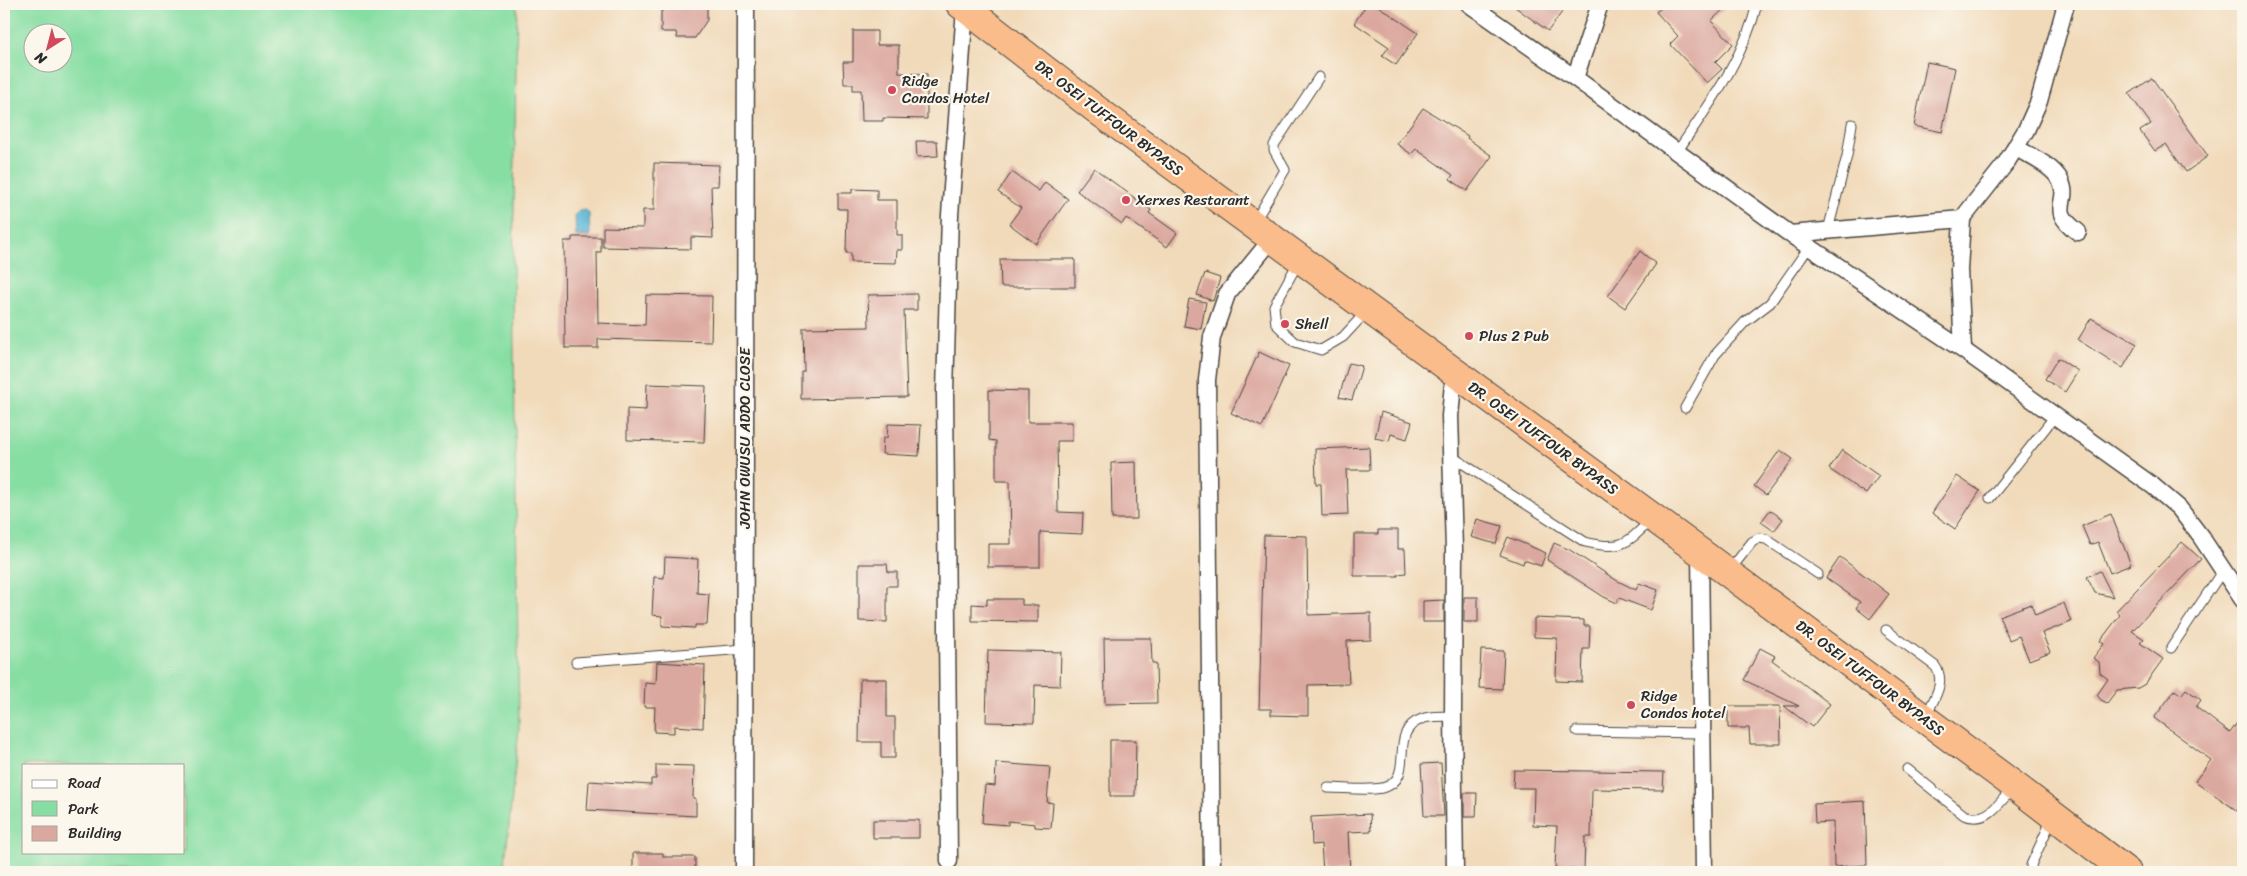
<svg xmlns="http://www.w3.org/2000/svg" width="2247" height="876" font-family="Sriracha,sans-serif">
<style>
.green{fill:#86dea3;stroke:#588467;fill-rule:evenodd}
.water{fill:#59b6d7;stroke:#427081}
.building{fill:#dba89f}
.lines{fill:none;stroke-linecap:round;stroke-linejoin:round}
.lane-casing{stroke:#494540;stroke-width:11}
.street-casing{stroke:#494540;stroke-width:19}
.highway-casing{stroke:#494540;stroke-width:30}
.lane{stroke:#fff;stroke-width:9}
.street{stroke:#fff;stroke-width:16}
.highway{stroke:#fabc8b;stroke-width:28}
.poi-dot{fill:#d1495b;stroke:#fbf7ec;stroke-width:2}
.labels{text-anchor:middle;stroke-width:4.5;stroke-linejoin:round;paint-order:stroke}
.poi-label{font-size:15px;fill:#2b2b2b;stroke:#fbf7ec;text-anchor:start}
.street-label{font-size:15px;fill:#2b2b2b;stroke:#fbf7ec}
</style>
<rect width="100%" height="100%" fill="#fbf7ec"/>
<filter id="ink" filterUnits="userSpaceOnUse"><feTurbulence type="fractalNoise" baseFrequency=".02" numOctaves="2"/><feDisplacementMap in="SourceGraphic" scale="10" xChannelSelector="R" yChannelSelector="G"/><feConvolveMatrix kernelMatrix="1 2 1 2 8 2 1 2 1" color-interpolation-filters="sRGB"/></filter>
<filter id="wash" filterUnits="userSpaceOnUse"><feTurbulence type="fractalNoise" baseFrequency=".0096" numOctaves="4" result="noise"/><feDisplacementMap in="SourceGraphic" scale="20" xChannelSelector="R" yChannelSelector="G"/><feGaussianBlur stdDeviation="1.12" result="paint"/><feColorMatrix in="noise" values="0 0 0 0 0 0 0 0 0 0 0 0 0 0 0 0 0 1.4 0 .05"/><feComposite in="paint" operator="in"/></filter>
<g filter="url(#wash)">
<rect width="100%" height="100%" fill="#f1daba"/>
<!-- green -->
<path class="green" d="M 4,4 L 517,4 L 513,275 L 519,729 L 504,872 L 4,872 ZM 32,32 L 62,32 L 62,62 L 32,62 ZM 24,765 L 184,765 L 184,852 L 24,852 Z"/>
<!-- water -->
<path class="water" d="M 586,210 L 589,214 L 590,236 L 576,236 L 575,216 L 579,211 Z"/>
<g id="blocks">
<!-- building -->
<path class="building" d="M 663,4 L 707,4 L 707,20 L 695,38 L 677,38 L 676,32 L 661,32 L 661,11 L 663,11 Z
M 1367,4 L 1375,4 L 1418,33 L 1396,65 L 1382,56 L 1389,47 L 1354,23 Z
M 1511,4 L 1550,4 L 1562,12 L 1548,31 Z
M 1666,4 L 1729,4 L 1711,21 L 1733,44 L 1715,62 L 1722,69 L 1707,83 L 1670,44 L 1678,36 L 1656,12 Z
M 853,31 L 877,31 L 877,45 L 899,45 L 899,73 L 927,74 L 927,119 L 883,118 L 883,121 L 862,121 L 861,90 L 853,90 L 853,84 L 844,84 L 843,62 L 853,62 Z
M 1927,62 L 1955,68 L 1942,132 L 1914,126 Z
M 2152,78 L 2208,156 L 2186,172 L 2166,144 L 2155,151 L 2140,131 L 2151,124 L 2129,94 Z
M 1423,108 L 1468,136 L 1467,138 L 1492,156 L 1467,191 L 1450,179 L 1453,175 L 1416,149 L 1411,154 L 1397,144 Z
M 916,141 L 937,141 L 938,156 L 917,157 Z
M 654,163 L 719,165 L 718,186 L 711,186 L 713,238 L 691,237 L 691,249 L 603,247 L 603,227 L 643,228 L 643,210 L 654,210 Z
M 1094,168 L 1151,210 L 1149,213 L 1177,233 L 1167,247 L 1126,218 L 1122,224 L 1077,191 Z
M 1012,172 L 1039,191 L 1045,182 L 1068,199 L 1036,244 L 1009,224 L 1021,208 L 998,192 Z
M 852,189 L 877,190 L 877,200 L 897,200 L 897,235 L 902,235 L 902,250 L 897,250 L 896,263 L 851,262 L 851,253 L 846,253 L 847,209 L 838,209 L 838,193 L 852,193 Z
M 572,237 L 601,237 L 601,252 L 597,252 L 598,323 L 645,325 L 646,295 L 712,296 L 711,342 L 598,339 L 598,348 L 565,348 L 564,241 L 572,241 Z
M 1640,251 L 1656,264 L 1625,308 L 1608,296 Z
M 1000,259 L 1075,259 L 1075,287 L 1001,287 Z
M 1205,273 L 1220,278 L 1213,301 L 1197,295 Z
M 917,294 L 917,310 L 904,310 L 907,397 L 801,399 L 801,371 L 804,371 L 803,328 L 869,327 L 868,295 Z
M 1189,299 L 1206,302 L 1201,329 L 1184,326 Z
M 2091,318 L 2137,344 L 2123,368 L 2078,340 Z
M 1259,352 L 1289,366 L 1262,427 L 1231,413 Z
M 2058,358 L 2078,371 L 2065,392 L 2045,379 Z
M 1349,363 L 1362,366 L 1352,400 L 1339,397 Z
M 647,384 L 706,386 L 704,442 L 627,440 L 627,409 L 646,410 Z
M 989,390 L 1028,391 L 1028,422 L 1072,422 L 1072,441 L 1057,441 L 1058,512 L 1083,513 L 1082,534 L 1040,532 L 1040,567 L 988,567 L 988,544 L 1011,544 L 1010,481 L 996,481 L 996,441 L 989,440 Z
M 1381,412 L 1412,422 L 1407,439 L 1391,434 L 1389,441 L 1375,438 Z
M 888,424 L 921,425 L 919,456 L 882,454 L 883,438 L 887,438 Z
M 1369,447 L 1370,470 L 1346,470 L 1348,515 L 1322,516 L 1321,484 L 1316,484 L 1315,449 Z
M 1780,450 L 1793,459 L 1766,495 L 1754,486 Z
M 1842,450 L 1879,476 L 1866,494 L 1829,469 Z
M 1136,462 L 1137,519 L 1112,519 L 1111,463 Z
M 1957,476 L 1980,491 L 1955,529 L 1932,513 Z
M 1770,510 L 1783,519 L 1774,531 L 1761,522 Z
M 2111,514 L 2131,565 L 2110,573 L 2098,542 L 2090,545 L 2082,526 Z
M 1477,519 L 1502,526 L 1496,544 L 1471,537 Z
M 1378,530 L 1398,530 L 1398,549 L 1405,549 L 1406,573 L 1398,574 L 1398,576 L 1354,576 L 1354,534 L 1378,534 Z
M 1264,535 L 1307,536 L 1308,615 L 1371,613 L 1371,640 L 1347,641 L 1349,684 L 1308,685 L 1308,716 L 1271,715 L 1271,709 L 1259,709 Z
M 1508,537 L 1546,553 L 1541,566 L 1524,560 L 1523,564 L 1500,555 Z
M 2182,542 L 2201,559 L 2132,631 L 2144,639 L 2140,643 L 2163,659 L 2145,684 L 2138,688 L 2117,690 L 2107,703 L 2101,700 L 2097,695 L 2108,679 L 2100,673 L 2099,662 L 2093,658 L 2104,644 L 2100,641 L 2120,615 L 2116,611 Z
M 1554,543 L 1570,550 L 1616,580 L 1636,590 L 1639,583 L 1658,590 L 1651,610 L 1619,598 L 1617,603 L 1604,597 L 1547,560 Z
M 665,557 L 698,559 L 697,593 L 709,594 L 707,625 L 695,625 L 695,628 L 662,626 L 662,616 L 652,615 L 654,577 L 664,578 Z
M 1840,557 L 1889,594 L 1870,619 L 1856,608 L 1860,602 L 1826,578 Z
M 859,564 L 887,564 L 888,572 L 897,572 L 897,586 L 887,586 L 887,622 L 859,621 Z
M 2100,571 L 2113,597 L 2095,593 L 2087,577 Z
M 1464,597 L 1478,597 L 1478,622 L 1464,622 Z
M 987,599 L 1022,599 L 1022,605 L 1038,605 L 1038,622 L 972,621 L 972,604 L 987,605 Z
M 1444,600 L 1444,622 L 1423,622 L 1423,601 Z
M 2064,603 L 2071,622 L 2042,633 L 2050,652 L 2029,660 L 2019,636 L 2009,640 L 1999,616 L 2031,604 L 2035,615 Z
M 1534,618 L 1584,620 L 1584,626 L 1590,626 L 1589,649 L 1583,649 L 1582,682 L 1556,681 L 1557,638 L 1534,637 Z
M 1104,638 L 1151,638 L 1152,663 L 1156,663 L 1157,703 L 1105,704 Z
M 1760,648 L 1775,656 L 1772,660 L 1830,704 L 1812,727 L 1784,706 L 1799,706 L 1744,680 Z
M 988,650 L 1061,652 L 1060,686 L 1035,685 L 1034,723 L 986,722 Z
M 1481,650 L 1504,651 L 1502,689 L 1479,688 Z
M 657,662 L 705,665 L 703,728 L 674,726 L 674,733 L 654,732 L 655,707 L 644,707 L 645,683 L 656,684 Z
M 860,679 L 887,679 L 887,717 L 895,717 L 895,758 L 881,758 L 881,742 L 859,742 Z
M 2186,689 L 2201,700 L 2196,707 L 2230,733 L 2243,714 L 2243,815 L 2195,781 L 2211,760 L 2154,718 L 2175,690 L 2181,695 Z
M 1728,706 L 1780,706 L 1781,744 L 1750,744 L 1749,728 L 1728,728 Z
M 1110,740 L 1136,740 L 1135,796 L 1110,796 Z
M 996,763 L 1050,767 L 1047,802 L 1053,803 L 1051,828 L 1035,827 L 1035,824 L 1008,821 L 1008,825 L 982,823 L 985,785 L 995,786 Z
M 1441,763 L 1444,816 L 1424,816 L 1421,764 Z
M 656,765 L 694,766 L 693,798 L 696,799 L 696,816 L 587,810 L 589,781 L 651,785 L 651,779 L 656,779 Z
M 1514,770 L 1664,772 L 1663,790 L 1592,789 L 1591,837 L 1585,837 L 1584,870 L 1555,868 L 1557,826 L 1533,825 L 1534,788 L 1513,788 Z
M 1464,793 L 1477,793 L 1476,817 L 1464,817 Z
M 1865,801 L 1867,865 L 1834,867 L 1833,822 L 1815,823 L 1814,804 Z
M 1370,814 L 1371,831 L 1348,832 L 1350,872 L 1323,872 L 1321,844 L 1312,845 L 1311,817 Z
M 873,820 L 919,820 L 919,838 L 873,838 Z
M 633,853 L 663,853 L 663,857 L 695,857 L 695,872 L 633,872 Z"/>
</g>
</g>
<g filter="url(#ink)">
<use href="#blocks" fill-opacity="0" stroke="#494540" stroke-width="1"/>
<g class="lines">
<!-- lane casing -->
<g class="lane-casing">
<path id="lane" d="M 1677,152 C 1708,106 1744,59 1757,4
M 1255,221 L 1285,170 L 1274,150 L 1274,145 L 1319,77
M 1828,230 L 1847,156 L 1852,124
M 1299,261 L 1274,306 L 1276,324 L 1295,342 L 1321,350 L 1343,337 L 1366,312
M 1685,408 L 1715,355 L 1745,322 L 1770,303 L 1809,247
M 1451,456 L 1585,542 C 1622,551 1626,544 1651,520
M 1990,498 L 2055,416
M 1730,570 L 1752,542 L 1759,538 L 1766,539 L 1818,574
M 1886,630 L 1935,666 C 1947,682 1933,700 1926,716
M 2171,648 L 2223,570
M 576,662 L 745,649
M 1577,731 L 1702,733
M 1907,769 L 1964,815 C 1988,824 1998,804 2013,788
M 1328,788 C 1344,788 1367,791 1382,788 C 1419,779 1385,732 1422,719 C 1431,715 1444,717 1453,716
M 2032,872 L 2031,865 L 2052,819"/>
</g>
<!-- street casing -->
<g class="street-casing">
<path id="street" d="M 1469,4 L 1575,78 L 1790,234 L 1963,350 L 2153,486 L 2179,508 L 2201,537 L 2243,600
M 1575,78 L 1600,4
M 2015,147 C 2029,156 2052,165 2060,180 C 2072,203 2046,208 2078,232
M 1790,234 L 1962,219
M 1963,350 L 1959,270 L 1962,219 L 2006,163 L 2026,130 L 2039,101 L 2066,4
M 1454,373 L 1450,416 L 1454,549 L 1453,716 L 1455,872
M 1700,552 L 1704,872
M 949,861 L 945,392 L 950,215 L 965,8
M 744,872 L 746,4
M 1212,872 L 1207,380 L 1212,337 L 1227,294 L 1271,240"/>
</g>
<!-- highway casing -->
<g class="highway-casing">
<path id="highway" d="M 960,4 L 1097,110 L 1700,552 L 2015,786 L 2127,872"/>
</g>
<!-- lane -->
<use href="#lane" class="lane"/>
<!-- street -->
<use href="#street" class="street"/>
<!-- highway -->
<use href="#highway" class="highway"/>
</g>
</g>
<!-- markers -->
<g class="poi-dot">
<circle cx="892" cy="90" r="5"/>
<circle cx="1126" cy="200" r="5"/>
<circle cx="1285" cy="324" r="5"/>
<circle cx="1469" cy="336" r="5"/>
<circle cx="1631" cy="705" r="5"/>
</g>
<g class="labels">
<!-- poi labels -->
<g class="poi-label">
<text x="902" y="86">Ridge<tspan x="902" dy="17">Condos Hotel</tspan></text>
<text x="1136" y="205">Xerxes Restarant</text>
<text x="1295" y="329">Shell</text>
<text x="1479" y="341">Plus 2 Pub</text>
<text x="1641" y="701">Ridge<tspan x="1641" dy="17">Condos hotel</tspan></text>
</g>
<!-- street labels -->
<g class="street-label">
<text transform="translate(1109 118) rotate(37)" y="5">DR. OSEI TUFFOUR BYPASS</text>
<text transform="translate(745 438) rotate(-90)" y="5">JOHN OWUSU ADDO CLOSE</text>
<text transform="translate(1543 438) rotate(36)" y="5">DR. OSEI TUFFOUR BYPASS</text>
<text transform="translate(1870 678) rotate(37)" y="5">DR. OSEI TUFFOUR BYPASS</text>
</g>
</g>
<!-- margin -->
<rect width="2247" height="876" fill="none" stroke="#fbf7ec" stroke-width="20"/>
<!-- legend -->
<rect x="22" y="764" width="162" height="90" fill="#fbf7ec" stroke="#a8a59f"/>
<rect x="32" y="780" width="25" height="8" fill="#ffffff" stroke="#a8a59f"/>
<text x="68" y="788" font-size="15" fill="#2b2b2b">Road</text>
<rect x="32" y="801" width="25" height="15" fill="#86dea3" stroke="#a8a59f"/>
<text x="68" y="814" font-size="15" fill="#2b2b2b">Park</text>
<rect x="32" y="826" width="25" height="15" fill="#dba89f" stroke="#a8a59f"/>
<text x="68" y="838" font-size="15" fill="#2b2b2b">Building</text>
<!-- north arrow -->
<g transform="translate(48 48) rotate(216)"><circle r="24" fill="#fbf7ec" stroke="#a8a59f"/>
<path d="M0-4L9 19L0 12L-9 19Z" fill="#d1495b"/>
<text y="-8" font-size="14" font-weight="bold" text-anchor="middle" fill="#2b2b2b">N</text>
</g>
</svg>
